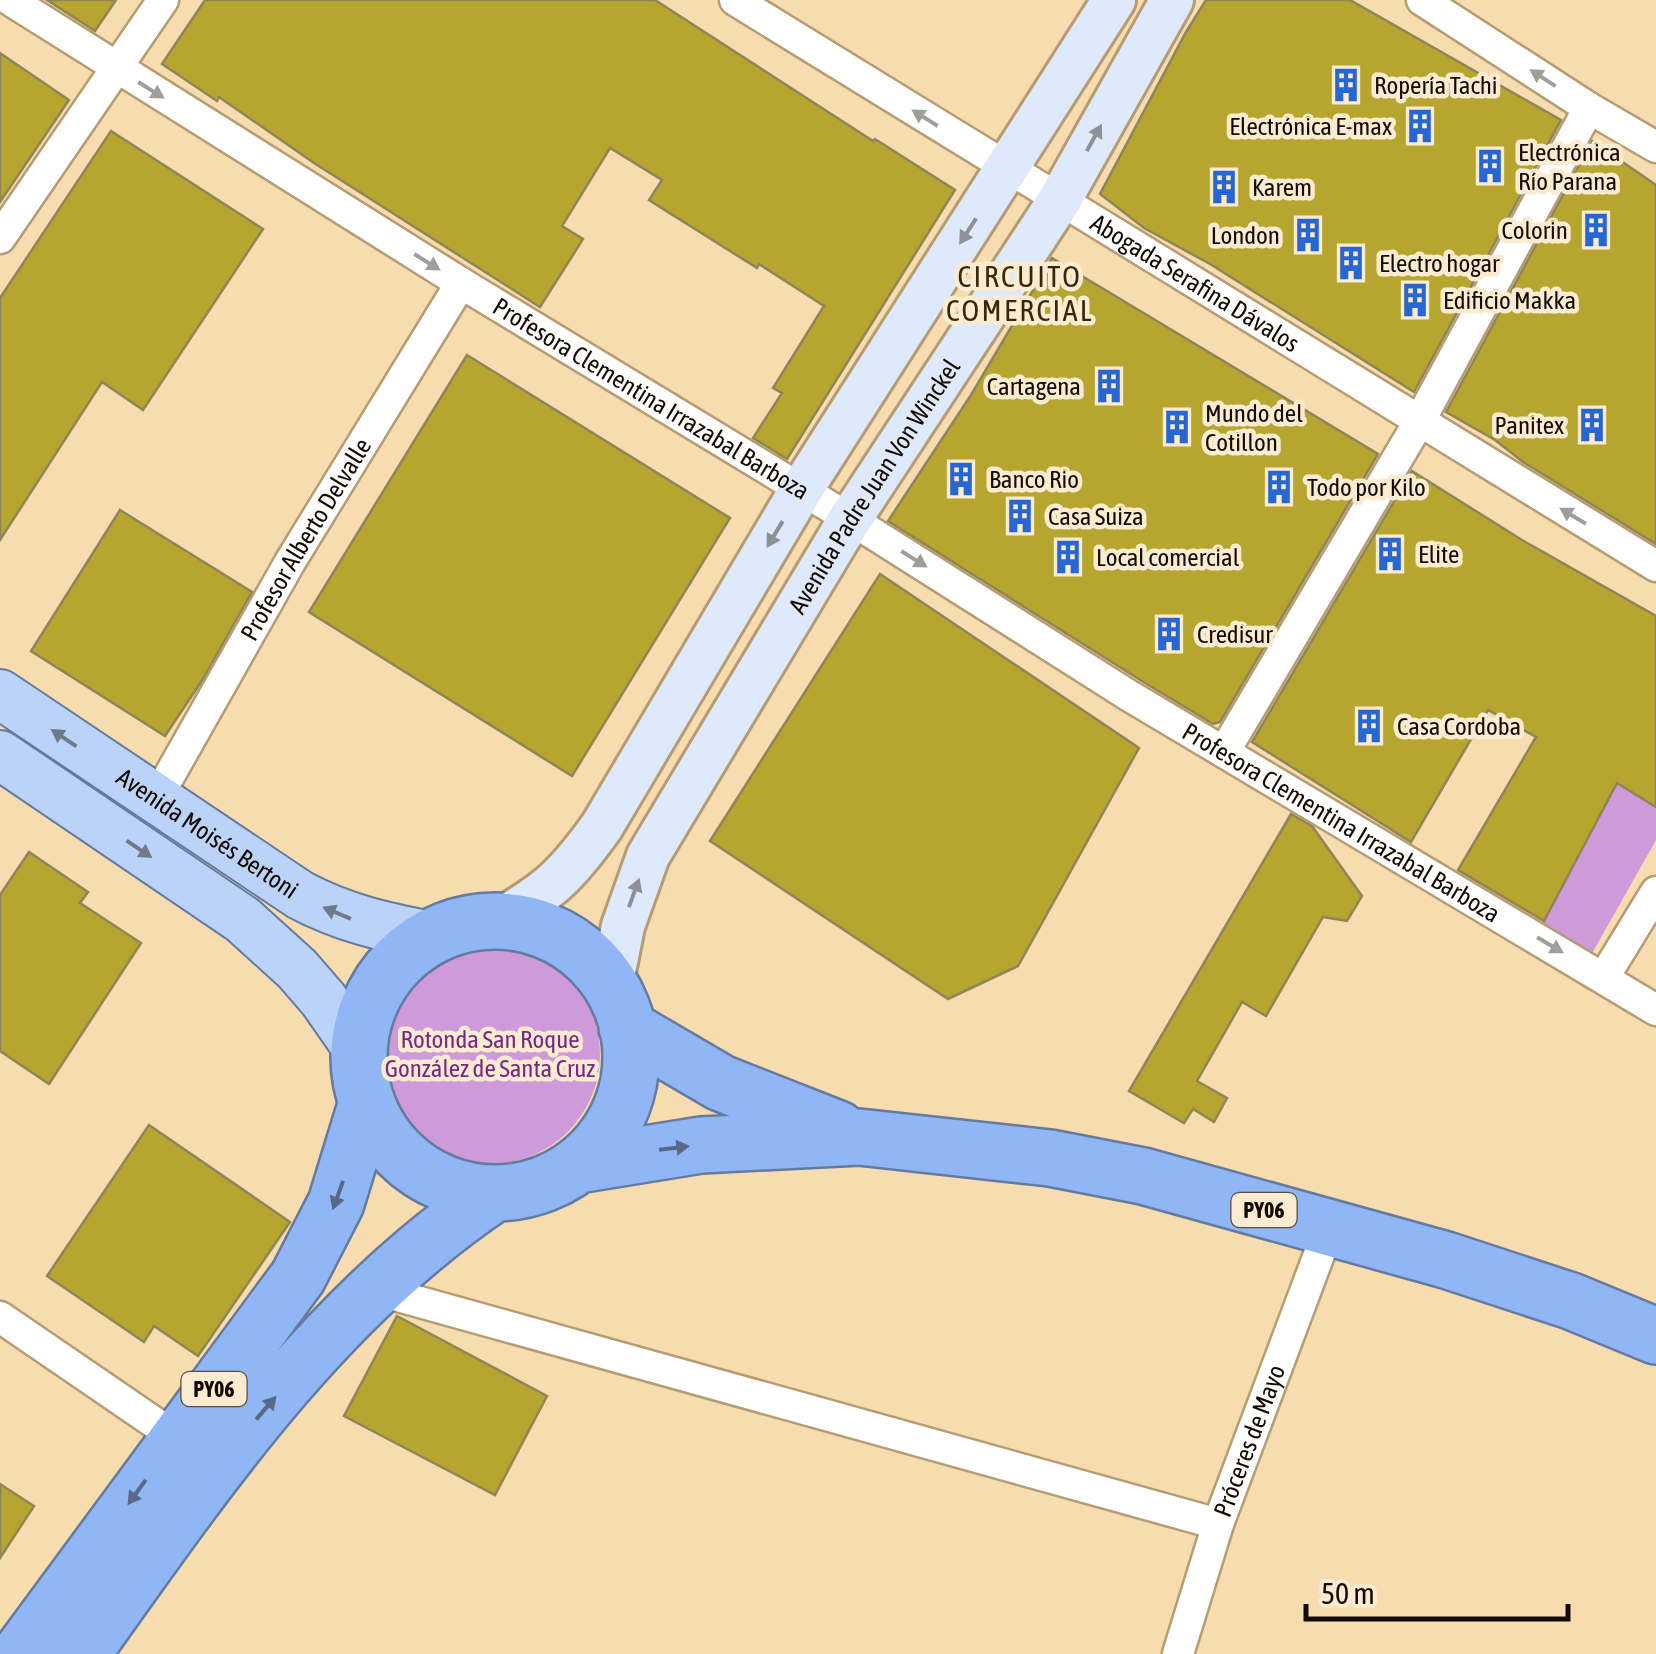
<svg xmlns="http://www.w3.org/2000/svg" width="1656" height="1654" font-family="'Asap Condensed',sans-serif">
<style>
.green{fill:#ce9ad9}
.building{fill:#b6a52f;stroke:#8e8658;stroke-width:2.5}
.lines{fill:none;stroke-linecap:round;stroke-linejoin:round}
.street-casing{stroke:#b69c72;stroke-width:35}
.secondary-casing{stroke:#b69c72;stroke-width:48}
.primary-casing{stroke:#657a9f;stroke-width:52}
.highway-casing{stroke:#657a9f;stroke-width:60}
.street{stroke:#fff;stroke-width:30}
.secondary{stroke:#dee9fc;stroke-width:42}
.primary{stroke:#bcd3f9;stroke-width:48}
.highway{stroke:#90b6f5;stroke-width:55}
.oneway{fill:#a19d99}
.oneway2{fill:#8d9097}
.oneway3{fill:#707989}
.oneway4{fill:#586987}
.labels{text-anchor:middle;stroke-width:9;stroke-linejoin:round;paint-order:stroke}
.shield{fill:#fbebd1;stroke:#594e3f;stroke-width:2.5}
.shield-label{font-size:22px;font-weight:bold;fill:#140b00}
.poi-label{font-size:25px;fill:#140b00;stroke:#fbebd1;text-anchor:start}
.street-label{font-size:25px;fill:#140b00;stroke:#fbebd1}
.park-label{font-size:25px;fill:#772887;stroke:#fbebd1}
.quarter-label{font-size:30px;letter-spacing:2.5px;fill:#382808;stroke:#fbebd1}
</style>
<rect width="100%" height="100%" fill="#f7dcb0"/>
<!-- green -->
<path class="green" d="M 1617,783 L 1656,807 L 1656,840 L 1590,957 L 1540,929 Z
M380 1054a110 110 0 1 1 220 0a110 110 0 1 1-220 0Z"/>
<!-- building -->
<path class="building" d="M 47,0 L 116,0 L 95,31 Z
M 205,0 L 655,0 L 873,141 L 875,139 L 955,190 L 787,459 L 753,438 L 782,393 L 773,388 L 824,306 L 759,264 L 757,268 L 649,200 L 662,180 L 610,148 L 562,226 L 583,239 L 540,307 L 314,163 L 219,97 L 217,101 L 162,64 Z
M 1206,0 L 1350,0 L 1561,120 L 1414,392 L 1210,264 L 1144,228 L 1100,194 L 1186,32 Z
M 0,53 L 69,100 L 0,202 Z
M 111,131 L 263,229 L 143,410 L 102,382 L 0,540 L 0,298 Z
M 1592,141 L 1656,185 L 1656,544 L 1523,462 L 1495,440 L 1446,412 Z
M 1052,258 L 1378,454 L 1220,722 L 1213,724 L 1145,683 L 888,521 L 971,395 Z
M 467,355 L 730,518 L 572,776 L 309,612 Z
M 1412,471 L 1522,540 L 1656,616 L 1656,807 L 1617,783 L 1544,921 L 1458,870 L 1536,737 L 1488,710 L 1411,842 L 1252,742 Z
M 120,510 L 252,592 L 203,679 L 165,736 L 31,651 Z
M 880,574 L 1139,748 L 1018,966 L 948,999 L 710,841 Z
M 1291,814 L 1312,826 L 1362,896 L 1347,921 L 1323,917 L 1266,1016 L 1242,1002 L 1197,1081 L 1227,1098 L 1214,1122 L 1193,1109 L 1184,1123 L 1129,1091 Z
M 29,852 L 88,892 L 80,903 L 141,943 L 49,1084 L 0,1051 L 0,895 Z
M 149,1125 L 290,1222 L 198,1356 L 154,1326 L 144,1342 L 47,1276 Z
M 397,1316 L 547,1396 L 495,1495 L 344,1416 Z
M 0,1484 L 34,1506 L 0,1558 Z"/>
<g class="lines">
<!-- street casing -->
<g class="street-casing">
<g id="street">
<path id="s1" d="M 10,0 L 461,283 L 850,519 L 1128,695 L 1656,1010"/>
<path id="s2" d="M 735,0 L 1656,566"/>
<path d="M 1422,0 L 1589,108 L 1656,147"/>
<path d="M 0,238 L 163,0"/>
<path d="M 1224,752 L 1419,422 L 1589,108"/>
<path id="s3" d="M 155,801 L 290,562 L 461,283"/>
<path d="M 1604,977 L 1656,892"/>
<path d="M 373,1289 L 1218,1524"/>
<path d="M 0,1317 L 190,1447"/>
<path id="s4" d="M 1178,1654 L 1218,1524 L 1329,1228"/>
</g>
</g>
<!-- secondary casing -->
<g class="secondary-casing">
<g id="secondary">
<path d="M 498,921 C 550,891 567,875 602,826 L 801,490 L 1114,0"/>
<path id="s5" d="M 611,987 L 623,926 L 648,856 L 850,519 L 1059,201 L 1172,0"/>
</g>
</g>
<!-- primary casing -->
<g class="primary-casing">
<g id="primary">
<path id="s6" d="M 0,694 L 300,895 C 343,918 384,927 431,936"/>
<path d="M 0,755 L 243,920 L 297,969 L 323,999 L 360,1052"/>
</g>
</g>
<!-- highway casing -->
<g class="highway-casing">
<path id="highway" d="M359 1057a136 136 0 1 1 272 0a136 136 0 1 1-272 0Z
M 627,1028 L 721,1083 L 838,1129
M 578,1165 L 701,1145 L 859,1137 L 1050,1158 L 1143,1176 L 1446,1260 L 1571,1301 L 1656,1336
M 20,1654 L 298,1277 L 336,1203 L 367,1102
M 82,1654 C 202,1486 321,1309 495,1193"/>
</g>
<!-- street -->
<use href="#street" class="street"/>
<!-- secondary -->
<use href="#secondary" class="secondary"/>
<!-- primary -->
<use href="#primary" class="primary"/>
<!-- highway -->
<use href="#highway" class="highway"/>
</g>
<!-- one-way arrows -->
<defs><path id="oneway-solid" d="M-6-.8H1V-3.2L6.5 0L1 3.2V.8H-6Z" transform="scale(2.5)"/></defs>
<g class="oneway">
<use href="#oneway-solid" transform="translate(1543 78) rotate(-147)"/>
<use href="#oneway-solid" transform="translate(151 90) rotate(32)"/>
<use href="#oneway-solid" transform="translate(925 118) rotate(-148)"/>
<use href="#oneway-solid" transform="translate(427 262) rotate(32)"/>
<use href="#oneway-solid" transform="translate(1573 516) rotate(-149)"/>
<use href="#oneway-solid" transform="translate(914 559) rotate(32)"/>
<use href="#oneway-solid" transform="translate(1550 945) rotate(31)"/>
</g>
<g class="oneway2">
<use href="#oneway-solid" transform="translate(1094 138) rotate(-61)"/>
<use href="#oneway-solid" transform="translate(968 231) rotate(123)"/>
<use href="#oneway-solid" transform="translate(775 534) rotate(121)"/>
<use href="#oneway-solid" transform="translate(634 893) rotate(-70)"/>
</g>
<g class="oneway3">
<use href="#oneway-solid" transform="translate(64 738) rotate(-146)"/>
<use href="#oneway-solid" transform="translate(139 849) rotate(34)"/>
<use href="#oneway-solid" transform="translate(337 913) rotate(-157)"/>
</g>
<g class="oneway4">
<use href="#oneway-solid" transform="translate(674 1148) rotate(-7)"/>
<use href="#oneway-solid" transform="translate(338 1195) rotate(110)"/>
<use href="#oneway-solid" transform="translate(266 1408) rotate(-49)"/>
<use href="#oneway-solid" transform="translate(137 1492) rotate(126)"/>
</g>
<!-- icons -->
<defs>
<g id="building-bare" transform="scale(2.7)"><path d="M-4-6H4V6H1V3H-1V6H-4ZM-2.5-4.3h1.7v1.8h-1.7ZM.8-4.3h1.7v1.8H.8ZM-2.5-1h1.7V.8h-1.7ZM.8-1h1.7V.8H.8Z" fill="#2767d4" stroke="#fbebd1" stroke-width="2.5" paint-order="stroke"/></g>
</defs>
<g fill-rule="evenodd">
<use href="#building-bare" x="1346" y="85"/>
<use href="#building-bare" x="1420" y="126"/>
<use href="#building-bare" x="1490" y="166"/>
<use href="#building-bare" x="1224" y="187"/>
<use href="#building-bare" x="1596" y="230"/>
<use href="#building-bare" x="1308" y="235"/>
<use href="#building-bare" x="1351" y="263"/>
<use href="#building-bare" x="1415" y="300"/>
<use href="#building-bare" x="1109" y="386"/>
<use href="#building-bare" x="1592" y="425"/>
<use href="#building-bare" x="1177" y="427"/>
<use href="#building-bare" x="961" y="479"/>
<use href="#building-bare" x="1279" y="487"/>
<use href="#building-bare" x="1020" y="516"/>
<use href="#building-bare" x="1390" y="554"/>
<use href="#building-bare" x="1068" y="557"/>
<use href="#building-bare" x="1169" y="634"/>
<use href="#building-bare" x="1369" y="726"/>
</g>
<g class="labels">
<!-- shield labels -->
<g class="shield">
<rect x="1231.5" y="1193" width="65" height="34" rx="8"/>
<rect x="181.5" y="1372" width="65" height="34" rx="8"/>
</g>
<g class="shield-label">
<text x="1264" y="1218">PY06</text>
<text x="214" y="1397">PY06</text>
</g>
<!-- poi labels -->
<g class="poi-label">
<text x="1374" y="94">Ropería Tachi</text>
<text x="1392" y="135" text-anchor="end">Electrónica E-max</text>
<text x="1518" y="161">Electrónica<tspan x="1518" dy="29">Río Parana</tspan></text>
<text x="1252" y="196">Karem</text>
<text x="1568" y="239" text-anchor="end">Colorin</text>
<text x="1280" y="244" text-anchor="end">London</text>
<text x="1379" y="272">Electro hogar</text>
<text x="1443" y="309">Edificio Makka</text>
<text x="1081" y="395" text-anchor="end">Cartagena</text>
<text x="1205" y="422">Mundo del<tspan x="1205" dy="29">Cotillon</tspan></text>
<text x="1564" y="434" text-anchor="end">Panitex</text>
<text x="989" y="488">Banco Rio</text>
<text x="1307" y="496">Todo por Kilo</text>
<text x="1048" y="525">Casa Suiza</text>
<text x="1418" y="563">Elite</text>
<text x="1096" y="566">Local comercial</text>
<text x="1197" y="643">Credisur</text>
<text x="1397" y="735">Casa Cordoba</text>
</g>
<!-- street labels -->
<g class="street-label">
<text dy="9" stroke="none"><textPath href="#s2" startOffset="540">Abogada Serafina Dávalos</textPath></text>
<text dy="9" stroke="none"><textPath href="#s1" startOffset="755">Profesora Clementina Irrazabal Barboza</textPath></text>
<text dy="9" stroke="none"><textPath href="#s5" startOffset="570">Avenida Padre Juan Von Winckel</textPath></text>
<text dy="9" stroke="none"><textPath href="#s3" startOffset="302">Profesor Alberto Delvalle</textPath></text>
<text dy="9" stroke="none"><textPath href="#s1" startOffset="1565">Profesora Clementina Irrazabal Barboza</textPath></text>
<text dy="9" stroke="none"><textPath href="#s6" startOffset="250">Avenida Moisés Bertoni</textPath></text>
<text dy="9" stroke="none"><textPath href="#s4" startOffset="225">Próceres de Mayo</textPath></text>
</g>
<!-- park labels -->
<g class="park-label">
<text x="490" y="1048">Rotonda San Roque<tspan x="490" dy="29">González de Santa Cruz</tspan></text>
</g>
<!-- quarter labels -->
<g class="quarter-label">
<text x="1020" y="287">CIRCUITO<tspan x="1020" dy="34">COMERCIAL</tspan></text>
</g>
</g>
<!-- scale -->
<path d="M1306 1604v15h262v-15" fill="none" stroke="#140b00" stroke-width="5"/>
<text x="1321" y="1604" font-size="30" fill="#140b00" stroke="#fbebd1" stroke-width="8" paint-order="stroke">50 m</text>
</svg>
